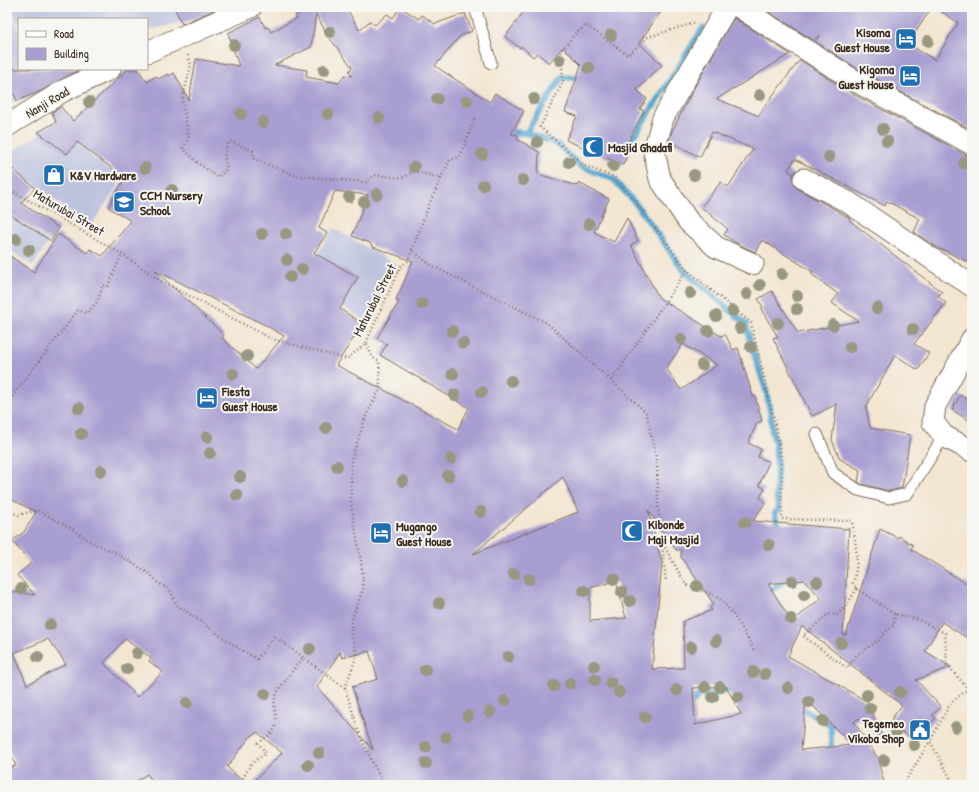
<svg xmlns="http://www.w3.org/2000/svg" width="979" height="792" font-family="'Patrick Hand',sans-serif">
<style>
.industrial{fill:#bdc3de}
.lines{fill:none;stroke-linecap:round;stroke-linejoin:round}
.stream{stroke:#56a7d0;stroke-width:6}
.building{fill:#a99ed1;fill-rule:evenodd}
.lane-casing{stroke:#7b6c5d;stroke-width:13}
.street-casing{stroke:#7b6c5d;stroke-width:23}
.path{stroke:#7b6c5d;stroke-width:2.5;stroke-dasharray:1 3;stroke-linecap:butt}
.lane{stroke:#fff;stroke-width:11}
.street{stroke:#fff;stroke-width:21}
.tree{fill:#989881}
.labels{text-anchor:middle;stroke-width:4;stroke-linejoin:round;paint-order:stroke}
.poi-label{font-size:13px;font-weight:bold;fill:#3b2a1e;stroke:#f6f6f2;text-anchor:start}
.street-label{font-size:13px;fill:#3b2a1e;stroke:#f6f6f2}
</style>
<rect width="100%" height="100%" fill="#f6f6f2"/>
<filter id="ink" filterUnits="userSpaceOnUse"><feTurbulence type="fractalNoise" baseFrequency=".025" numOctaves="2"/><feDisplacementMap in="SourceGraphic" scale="8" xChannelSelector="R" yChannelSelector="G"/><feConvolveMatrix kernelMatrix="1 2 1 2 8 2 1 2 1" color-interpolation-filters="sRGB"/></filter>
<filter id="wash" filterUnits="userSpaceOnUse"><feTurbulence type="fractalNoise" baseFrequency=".012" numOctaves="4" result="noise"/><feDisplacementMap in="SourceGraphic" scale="16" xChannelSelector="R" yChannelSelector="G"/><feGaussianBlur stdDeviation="0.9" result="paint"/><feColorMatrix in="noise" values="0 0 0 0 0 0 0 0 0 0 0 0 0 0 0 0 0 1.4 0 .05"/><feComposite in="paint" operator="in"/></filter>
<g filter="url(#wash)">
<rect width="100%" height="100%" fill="#f3e6d1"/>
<!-- industrial -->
<path class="industrial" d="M 7,7 L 19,30 L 19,69 L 45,86 L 7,104 Z
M 11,7 L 225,7 L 201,17 L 147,31 L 147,19 L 19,19 L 19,26 Z
M 55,125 L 122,180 L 90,227 L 7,164 L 7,156 L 9,153 Z
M 7,214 L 49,241 L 33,266 L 7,248 Z
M 333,228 L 397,265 L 365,320 L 301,283 Z"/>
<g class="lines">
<!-- stream -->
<path class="stream" d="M 505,131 L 526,133 L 557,144 L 580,166 L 613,179 L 636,204 L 685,272 L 746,324 L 750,342 L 766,390 L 771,416 L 772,432 L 775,442 L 777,466 L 776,495 L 779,509 L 775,513 L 780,531
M 526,133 L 562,77 L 585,79
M 621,143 L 628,146 L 703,28
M 765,594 L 789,578
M 798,706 L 831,726 L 831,754
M 689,707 L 699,695 L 716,694 L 736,687"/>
</g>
<g id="blocks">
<!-- building -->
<path class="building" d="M 174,7 L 221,7 L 182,24 Z
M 312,7 L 346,7 L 359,30 L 370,21 L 375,25 L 387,14 L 393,18 L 400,7 L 419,19 L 422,15 L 435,24 L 465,13 L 472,31 L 460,36 L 435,66 L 490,102 L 495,93 L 524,111 L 511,134 L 518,135 L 517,139 L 539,152 L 538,174 L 577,186 L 579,183 L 609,199 L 594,232 L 614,242 L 627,218 L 638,241 L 631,245 L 659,298 L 721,336 L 725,334 L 733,350 L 738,348 L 753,397 L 755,396 L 762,421 L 757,423 L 748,443 L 761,449 L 758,457 L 769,462 L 759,485 L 765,489 L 760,497 L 765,503 L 753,521 L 849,529 L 843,635 L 846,635 L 880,529 L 898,538 L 899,536 L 913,545 L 911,549 L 972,587 L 972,641 L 942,622 L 925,651 L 951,667 L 916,680 L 941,707 L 932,715 L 936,718 L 914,741 L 892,724 L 892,718 L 902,705 L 802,626 L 788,656 L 868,702 L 884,741 L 859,718 L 854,722 L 881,763 L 879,765 L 885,785 L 653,785 L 600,782 L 600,784 L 592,785 L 250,785 L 282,753 L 257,732 L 249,738 L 227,767 L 247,785 L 156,785 L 147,774 L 131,785 L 7,785 L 7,768 L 16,766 L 7,746 L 7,591 L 35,595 L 17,575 L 31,563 L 12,541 L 24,532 L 36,512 L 7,497 L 7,254 L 34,272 L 58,234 L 87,253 L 90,249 L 102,256 L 131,221 L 108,207 L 125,178 L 77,142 L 67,154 L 38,132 L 56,122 L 52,112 L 61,107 L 73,121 L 128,69 L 138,69 L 147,82 L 156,76 L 158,79 L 168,74 L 169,76 L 174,73 L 189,100 L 196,59 L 239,66 L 228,33 L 260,17 L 265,28 L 268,27 L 271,32 L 297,18 L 295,16 ZM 316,14 L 328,36 L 352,67 L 349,71 L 352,76 L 345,75 L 339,83 L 306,77 L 307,70 L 275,65 L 311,47 ZM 335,191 L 368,195 L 352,236 L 370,243 L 373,247 L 413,261 L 396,300 L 399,302 L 377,338 L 387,344 L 380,355 L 469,408 L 458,429 L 336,365 L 363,324 L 340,309 L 358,277 L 314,253 L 327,233 L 319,228 ZM 155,270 L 267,326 L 284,336 L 256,369 L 222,338 L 224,335 ZM 683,344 L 717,365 L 681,390 L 666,368 ZM 563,477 L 578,512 L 473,554 ZM 648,510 L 676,550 L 681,550 L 681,557 L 714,604 L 710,607 L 712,610 L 683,621 L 684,668 L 652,669 L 662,563 ZM 804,580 L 821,598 L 792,622 L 768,584 ZM 616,581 L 626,618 L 590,621 L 590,588 ZM 48,639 L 66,664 L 27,685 L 14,653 ZM 125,639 L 151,658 L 149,661 L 163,672 L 137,697 L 104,663 ZM 369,651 L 378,679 L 352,687 L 373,750 L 317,687 L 340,652 L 342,658 ZM 726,686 L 741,714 L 695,725 L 693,688 ZM 806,699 L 852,745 L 801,750 Z
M 527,7 L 664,7 L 639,43 L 662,65 L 637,90 L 647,99 L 640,109 L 644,111 L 626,147 L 630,149 L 623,165 L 566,140 L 577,116 L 565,112 L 581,65 L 563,47 L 549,63 L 537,53 L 533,57 L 521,46 L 520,48 L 505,37 Z
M 761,7 L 932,7 L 908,44 L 935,60 L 958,23 L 935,7 L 972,7 L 972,130 L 858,69 L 815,41 L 820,35 L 813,40 Z
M 734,18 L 790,54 L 717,99 L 759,116 L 763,108 L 800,60 L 846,90 L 966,155 L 972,156 L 972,264 L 941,249 L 941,250 L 914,232 L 920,219 L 887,201 L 885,206 L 795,159 L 788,170 L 793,174 L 794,185 L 798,189 L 850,218 L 849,220 L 942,292 L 938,296 L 946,303 L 914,344 L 929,353 L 918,370 L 895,355 L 866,407 L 870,428 L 910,435 L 902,488 L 889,491 L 861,484 L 858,482 L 860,470 L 840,459 L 832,440 L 837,404 L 812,416 L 773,338 L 778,337 L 761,309 L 763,307 L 758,299 L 772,291 L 798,333 L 858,321 L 832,303 L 838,294 L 811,274 L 813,272 L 762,240 L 755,252 L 738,244 L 724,235 L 728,229 L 701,207 L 721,182 L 728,187 L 753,149 L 712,132 L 700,157 L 669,141 L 672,131 L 694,88 Z
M 7,69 L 81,69 L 41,91 L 17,101 L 7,76 Z
M 7,164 L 35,188 L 21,203 L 59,228 L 51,241 L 11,215 L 7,219 Z
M 960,395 L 972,402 L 972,422 L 952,410 Z"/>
</g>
</g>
<g filter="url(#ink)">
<use href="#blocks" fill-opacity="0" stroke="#7b6c5d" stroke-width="1"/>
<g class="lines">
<!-- lane casing -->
<g class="lane-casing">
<path id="lane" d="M 475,7 L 491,63
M 817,434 L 833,473 L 858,490 L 889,498 L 907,494 L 944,436"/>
</g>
<!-- street casing -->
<g class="street-casing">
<path id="street" d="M 727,7 L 663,118 L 654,151 L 660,179 L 688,221 L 716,247 L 753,264
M 739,7 L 852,79 L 972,144
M 147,52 L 251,7
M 7,126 L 63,91 L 110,69
M 804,179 L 848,202 L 972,286
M 972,339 L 935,406 L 933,422 L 944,436 L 972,451"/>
</g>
<!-- path -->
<path class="path" d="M 694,23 L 648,37 L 628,55 L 586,25 L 574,35 L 561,51 L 563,82 L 540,127 L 585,166 L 614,177 L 629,193 L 687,270 L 751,323 L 777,432 L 781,458 L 782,519 L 852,521 C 855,542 860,562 853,583 L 857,589
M 188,55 L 191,65 L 182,101 L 189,137 L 183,148 L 199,164 L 218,177 L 227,169 C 224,157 223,152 230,141 L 253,151 L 254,159 L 297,176 L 366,182 L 374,175 L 402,178 L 414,171 L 441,178 L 450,160 L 460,157 L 475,118
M 7,188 L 122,254 L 159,280 L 272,339 L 347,359 L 366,343 L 400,267 L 408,261 L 412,250 L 432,266 L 547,323 L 646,412 L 657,462 L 658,506 L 666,582
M 412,250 L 429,205 L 441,178
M 612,380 L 687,270
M 7,403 L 78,310 L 87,313 L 97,302 L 103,285 L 108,286 L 122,254
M 7,511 L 19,515 L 37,510 L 69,527 L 91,542 L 116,553 L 150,574 L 157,582 L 170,590 L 177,605 L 232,644 L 257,659 L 274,636 L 345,688 L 358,729 L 370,758 L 385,785
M 663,544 L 686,585 C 697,589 708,592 718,598 C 732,608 747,637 755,652
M 895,614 L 894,625 L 884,633 L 879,640 L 857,655 L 847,668 L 803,636 L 825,617 L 829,614 L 837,615 L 845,607 L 857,589 L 895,614 L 917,619 L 945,633 L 947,665 L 972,693
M 345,688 L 357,655 L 351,634 L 351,621 L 363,589 L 362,567 L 351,504 L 351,460 L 366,416 L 379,391 L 380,382 L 379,361 L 373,358 L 366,343
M 246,785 L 242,780 L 251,764 L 266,753 L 258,743 C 291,724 267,713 277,693 C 284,681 294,669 303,658
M 903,785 L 930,741
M 954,785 L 930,741 L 951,702 L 967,690 L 970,692"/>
<!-- lane -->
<use href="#lane" class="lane"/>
<!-- street -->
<use href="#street" class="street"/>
</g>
<!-- trees -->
<g class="tree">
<circle cx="330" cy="32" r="6"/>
<circle cx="611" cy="35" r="6"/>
<circle cx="928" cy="41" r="6"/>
<circle cx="234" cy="45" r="6"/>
<circle cx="560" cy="60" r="6"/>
<circle cx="589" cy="68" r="6"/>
<circle cx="324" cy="70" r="6"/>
<circle cx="760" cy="95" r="6"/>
<circle cx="437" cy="99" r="6"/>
<circle cx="534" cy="99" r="6"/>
<circle cx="467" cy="101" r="6"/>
<circle cx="89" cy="102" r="6"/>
<circle cx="241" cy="114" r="6"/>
<circle cx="328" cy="114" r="6"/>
<circle cx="379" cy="118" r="6"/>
<circle cx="263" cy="122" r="6"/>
<circle cx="883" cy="129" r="6"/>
<circle cx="887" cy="141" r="6"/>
<circle cx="537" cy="142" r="6"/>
<circle cx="482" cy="154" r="6"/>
<circle cx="829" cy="157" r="6"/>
<circle cx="569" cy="162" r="6"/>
<circle cx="964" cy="163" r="6"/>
<circle cx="613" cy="166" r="6"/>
<circle cx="414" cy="167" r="6"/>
<circle cx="145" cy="168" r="6"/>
<circle cx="694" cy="175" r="6"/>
<circle cx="523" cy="180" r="6"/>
<circle cx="483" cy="185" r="6"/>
<circle cx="172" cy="190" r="6"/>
<circle cx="377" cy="194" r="6"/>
<circle cx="349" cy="197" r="6"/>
<circle cx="364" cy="202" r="6"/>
<circle cx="589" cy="224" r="6"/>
<circle cx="262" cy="234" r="6"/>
<circle cx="286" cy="234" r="6"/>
<circle cx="16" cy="239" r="6"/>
<circle cx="29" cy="250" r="6"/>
<circle cx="287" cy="260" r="6"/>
<circle cx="302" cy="269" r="6"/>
<circle cx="782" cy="274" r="6"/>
<circle cx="290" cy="277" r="6"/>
<circle cx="760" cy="285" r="6"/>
<circle cx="690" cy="293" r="6"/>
<circle cx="747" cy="294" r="6"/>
<circle cx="797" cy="296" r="6"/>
<circle cx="422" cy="304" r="6"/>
<circle cx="877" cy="308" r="6"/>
<circle cx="797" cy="309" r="6"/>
<circle cx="733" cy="311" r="6"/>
<circle cx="716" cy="316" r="6"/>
<circle cx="778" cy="323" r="6"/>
<circle cx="833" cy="325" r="6"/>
<circle cx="740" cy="328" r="6"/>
<circle cx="913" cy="329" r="6"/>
<circle cx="452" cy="331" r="6"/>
<circle cx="708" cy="331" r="6"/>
<circle cx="681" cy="339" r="6"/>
<circle cx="463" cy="343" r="6"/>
<circle cx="751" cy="347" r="6"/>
<circle cx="850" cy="347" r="6"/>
<circle cx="247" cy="356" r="6"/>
<circle cx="702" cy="365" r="6"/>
<circle cx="233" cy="374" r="6"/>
<circle cx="453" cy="374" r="6"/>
<circle cx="511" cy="381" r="6"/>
<circle cx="482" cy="392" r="6"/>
<circle cx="455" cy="395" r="6"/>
<circle cx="79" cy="408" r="6"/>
<circle cx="326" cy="428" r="6"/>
<circle cx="81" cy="434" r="6"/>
<circle cx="207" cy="437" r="6"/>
<circle cx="210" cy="453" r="6"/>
<circle cx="451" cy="459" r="6"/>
<circle cx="337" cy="466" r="6"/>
<circle cx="101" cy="471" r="6"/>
<circle cx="448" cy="476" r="6"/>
<circle cx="240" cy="477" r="6"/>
<circle cx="403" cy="481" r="6"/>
<circle cx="237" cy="495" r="6"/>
<circle cx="481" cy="512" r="6"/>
<circle cx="745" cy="522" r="6"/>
<circle cx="769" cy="545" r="6"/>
<circle cx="514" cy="574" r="6"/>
<circle cx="529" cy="579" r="6"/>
<circle cx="614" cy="579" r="6"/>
<circle cx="792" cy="581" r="6"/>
<circle cx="817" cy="582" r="6"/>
<circle cx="697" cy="586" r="6"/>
<circle cx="21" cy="589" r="6"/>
<circle cx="584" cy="591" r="6"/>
<circle cx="622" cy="592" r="6"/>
<circle cx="804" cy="595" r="6"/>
<circle cx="630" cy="601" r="6"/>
<circle cx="439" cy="603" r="6"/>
<circle cx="791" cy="619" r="6"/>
<circle cx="50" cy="625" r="6"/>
<circle cx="716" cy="641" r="6"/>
<circle cx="841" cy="643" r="6"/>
<circle cx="691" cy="647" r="6"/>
<circle cx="310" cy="649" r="6"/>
<circle cx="137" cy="653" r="6"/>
<circle cx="38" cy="657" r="6"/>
<circle cx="508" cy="657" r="6"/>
<circle cx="594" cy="666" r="6"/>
<circle cx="127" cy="669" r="6"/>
<circle cx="425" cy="670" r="6"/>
<circle cx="753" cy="672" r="6"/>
<circle cx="765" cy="674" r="6"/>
<circle cx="595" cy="680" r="6"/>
<circle cx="570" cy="683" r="6"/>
<circle cx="611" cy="683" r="6"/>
<circle cx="554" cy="686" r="6"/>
<circle cx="705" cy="687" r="6"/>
<circle cx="720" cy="687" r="6"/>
<circle cx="788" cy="688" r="6"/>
<circle cx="677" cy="690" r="6"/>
<circle cx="619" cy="692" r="6"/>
<circle cx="900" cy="692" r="6"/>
<circle cx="265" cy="694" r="6"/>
<circle cx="867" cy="695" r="6"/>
<circle cx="713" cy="697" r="6"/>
<circle cx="738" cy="697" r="6"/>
<circle cx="505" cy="701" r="6"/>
<circle cx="809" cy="702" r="6"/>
<circle cx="187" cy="703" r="6"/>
<circle cx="870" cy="708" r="6"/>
<circle cx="490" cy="712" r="6"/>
<circle cx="468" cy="716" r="6"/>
<circle cx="645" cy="717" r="6"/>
<circle cx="823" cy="721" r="6"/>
<circle cx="956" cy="727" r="6"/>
<circle cx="896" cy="732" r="6"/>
<circle cx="446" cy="737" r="6"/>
<circle cx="914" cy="745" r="6"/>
<circle cx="426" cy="747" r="6"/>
<circle cx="319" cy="753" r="6"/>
<circle cx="884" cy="760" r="6"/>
<circle cx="426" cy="763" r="6"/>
<circle cx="308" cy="765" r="6"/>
</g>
</g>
<!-- icons -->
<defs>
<g id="hotel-square" transform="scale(1.15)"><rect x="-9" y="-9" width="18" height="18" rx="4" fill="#1f6fb2" stroke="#f6f6f2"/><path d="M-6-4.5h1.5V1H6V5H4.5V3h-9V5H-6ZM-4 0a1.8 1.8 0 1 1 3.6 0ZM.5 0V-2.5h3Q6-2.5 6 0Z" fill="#fff"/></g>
<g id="mosque-square" transform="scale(1.15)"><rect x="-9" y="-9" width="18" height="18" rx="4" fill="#1f6fb2" stroke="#f6f6f2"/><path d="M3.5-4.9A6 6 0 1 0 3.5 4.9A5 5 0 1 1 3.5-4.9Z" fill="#fff"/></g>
<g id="shop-square" transform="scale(1.15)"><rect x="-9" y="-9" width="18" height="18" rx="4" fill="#1f6fb2" stroke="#f6f6f2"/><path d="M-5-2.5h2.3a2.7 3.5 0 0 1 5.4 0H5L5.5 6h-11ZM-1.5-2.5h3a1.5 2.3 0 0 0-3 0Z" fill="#fff"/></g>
<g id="school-square" transform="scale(1.15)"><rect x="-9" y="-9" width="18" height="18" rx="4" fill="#1f6fb2" stroke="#f6f6f2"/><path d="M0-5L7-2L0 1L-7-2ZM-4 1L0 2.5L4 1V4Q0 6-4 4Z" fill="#fff"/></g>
<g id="civic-square" transform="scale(1.15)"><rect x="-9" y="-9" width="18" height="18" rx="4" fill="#1f6fb2" stroke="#f6f6f2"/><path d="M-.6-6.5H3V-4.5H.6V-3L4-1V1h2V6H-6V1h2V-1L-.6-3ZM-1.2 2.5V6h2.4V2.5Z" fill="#fff"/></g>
</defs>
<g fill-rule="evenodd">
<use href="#hotel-square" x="906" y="39"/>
<use href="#hotel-square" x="910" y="76"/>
<use href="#mosque-square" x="593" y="147"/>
<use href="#shop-square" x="54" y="175"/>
<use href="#school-square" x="124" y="202"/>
<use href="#hotel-square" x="207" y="398"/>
<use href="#mosque-square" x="632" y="531"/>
<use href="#hotel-square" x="381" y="533"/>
<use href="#civic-square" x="920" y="730"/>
</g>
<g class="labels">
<!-- poi labels -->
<g class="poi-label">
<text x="890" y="37" text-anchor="end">Kisoma<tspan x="890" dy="15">Guest House</tspan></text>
<text x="894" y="74" text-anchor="end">Kigoma<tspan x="894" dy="15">Guest House</tspan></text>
<text x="608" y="152">Masjid Ghadafi</text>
<text x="70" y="180">K&amp;V Hardware</text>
<text x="140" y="200">CCM Nursery<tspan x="140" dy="15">School</tspan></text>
<text x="222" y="396">Fiesta<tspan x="222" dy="15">Guest House</tspan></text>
<text x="648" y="529">Kibonde<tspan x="648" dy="15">Maji Masjid</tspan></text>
<text x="396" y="531">Mugango<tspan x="396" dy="15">Guest House</tspan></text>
<text x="904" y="728" text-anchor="end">Tegemeo<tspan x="904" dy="15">Vikoba Shop</tspan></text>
</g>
<!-- street labels -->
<g class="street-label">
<text transform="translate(47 102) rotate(-31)" y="5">Nanji Road</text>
<text transform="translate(69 212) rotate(30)" y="5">Maturubai Street</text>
<text transform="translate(374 300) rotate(-63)" y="5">Maturubai Street</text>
</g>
</g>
<!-- margin -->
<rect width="979" height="792" fill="none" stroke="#f6f6f2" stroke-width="24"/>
<!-- legend -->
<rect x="18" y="18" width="130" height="52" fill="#f6f6f2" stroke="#aba49d"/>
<rect x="26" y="31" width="20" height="6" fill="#ffffff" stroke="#aba49d"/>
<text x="54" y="38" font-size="12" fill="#3b2a1e">Road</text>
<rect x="26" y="48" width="20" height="12" fill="#a99ed1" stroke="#aba49d"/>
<text x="54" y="58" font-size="12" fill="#3b2a1e">Building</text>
</svg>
